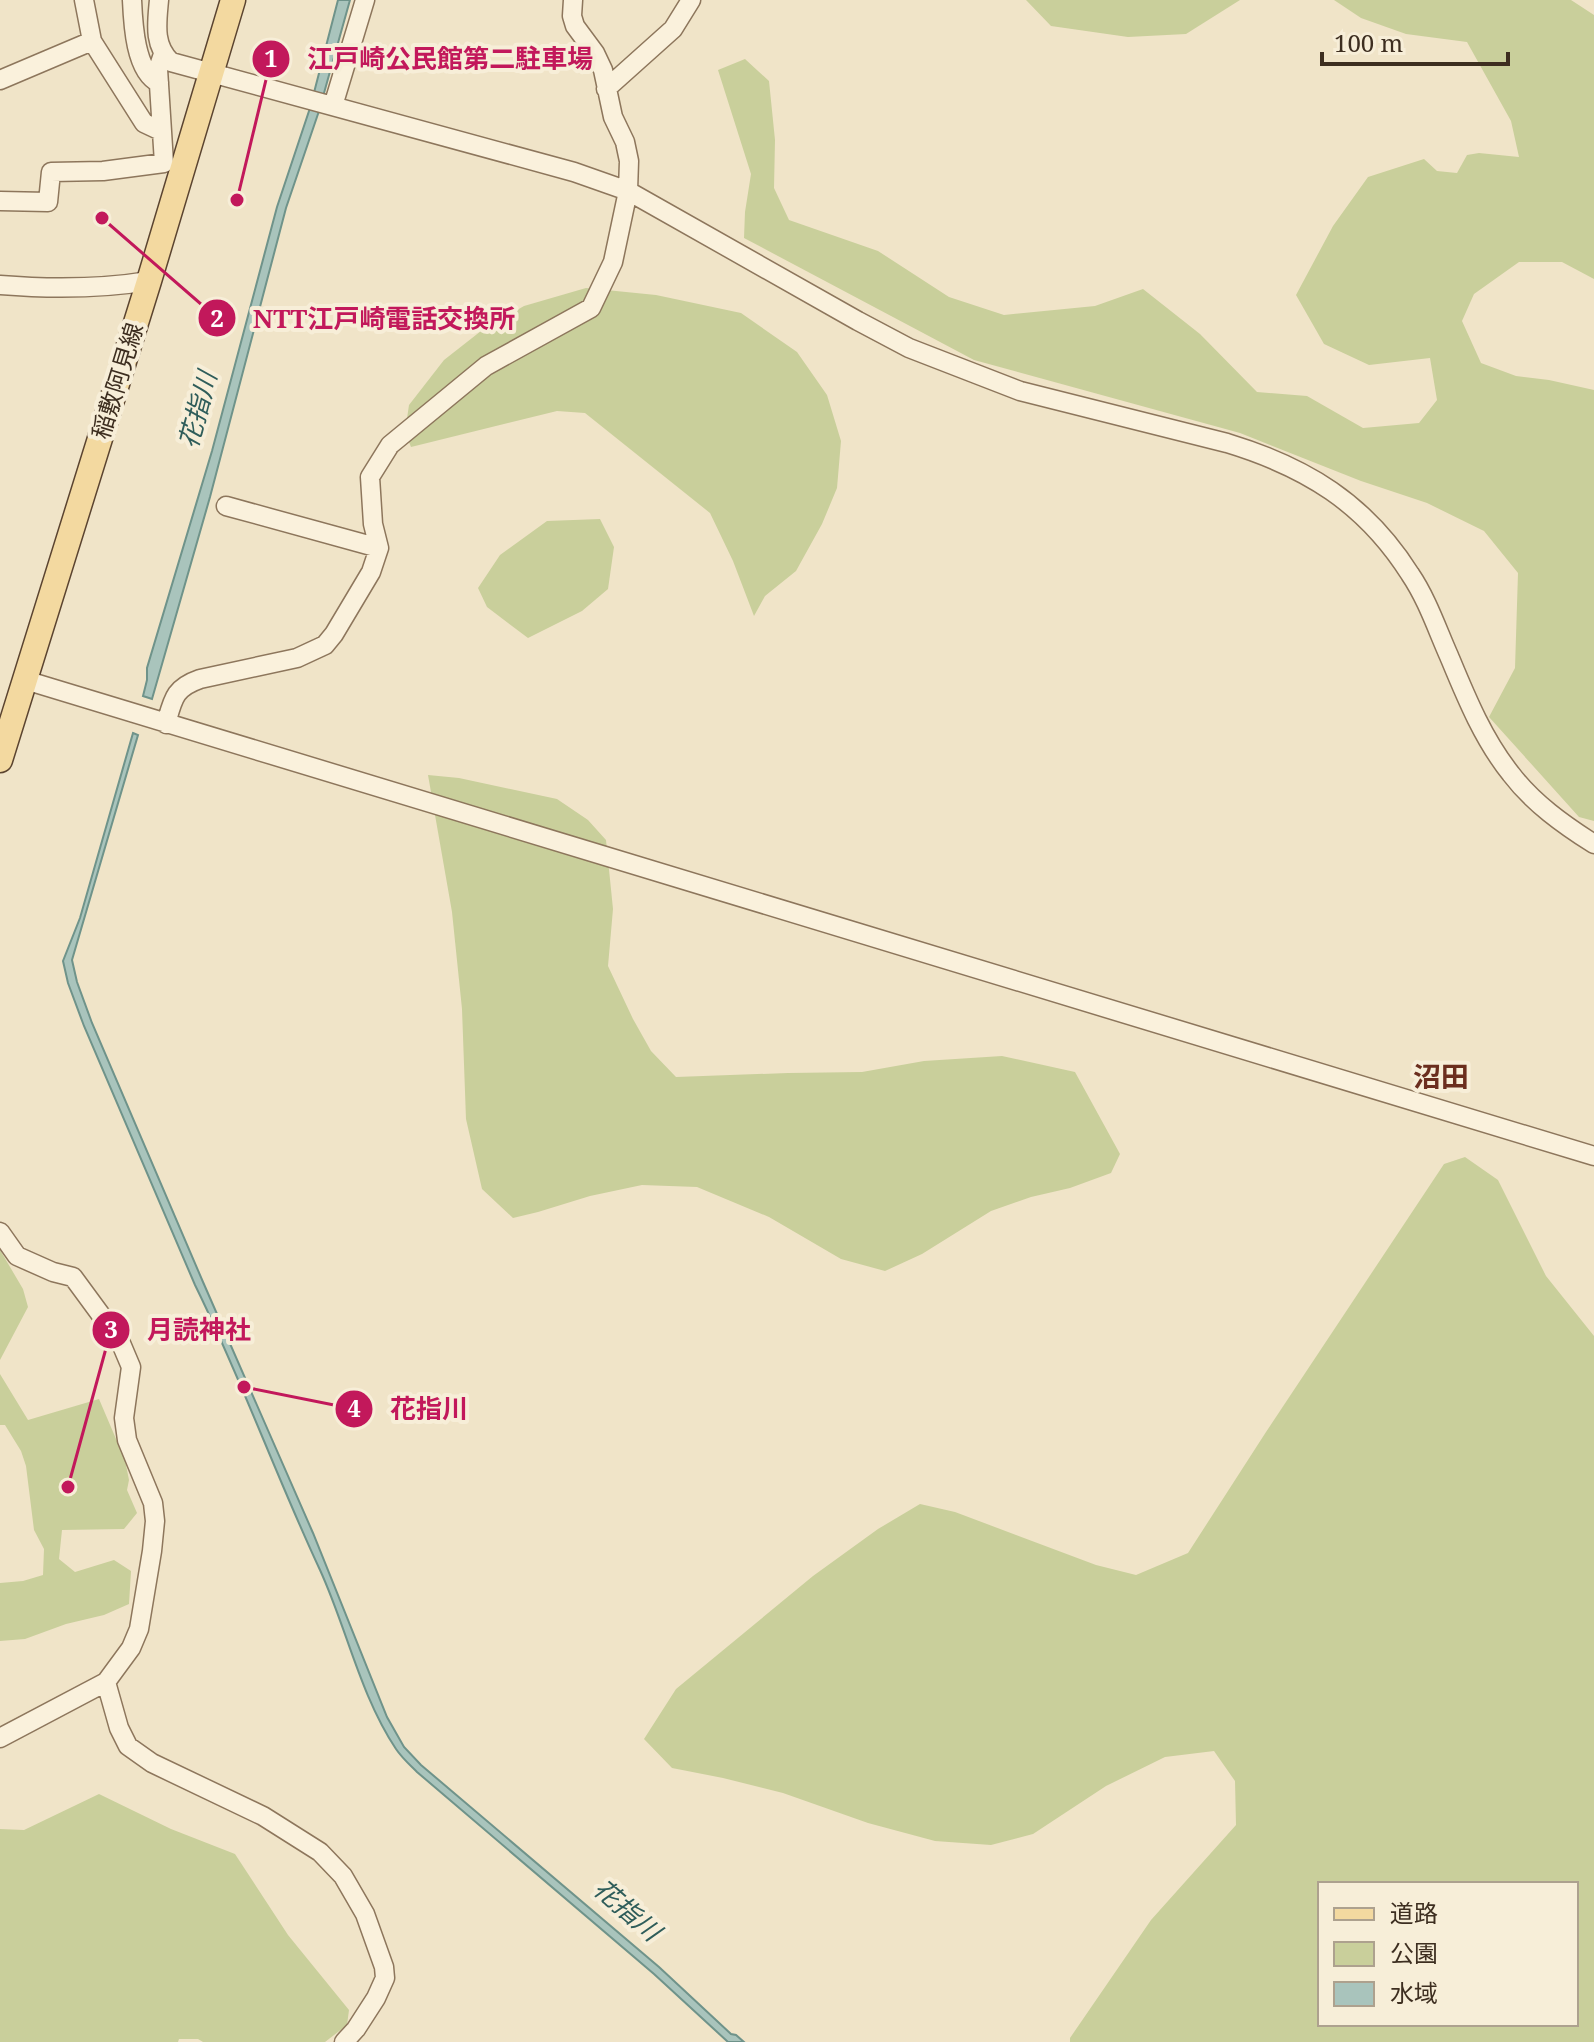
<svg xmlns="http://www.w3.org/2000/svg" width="1594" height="2042" font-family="'Noto Serif','Noto Sans JP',serif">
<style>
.green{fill:#c9cf9b;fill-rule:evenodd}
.water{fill:#a9c4bc;stroke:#6f938a;stroke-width:2}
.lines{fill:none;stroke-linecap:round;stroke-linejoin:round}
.minor-casing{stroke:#8d765c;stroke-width:21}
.major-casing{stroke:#5b4430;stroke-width:27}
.minor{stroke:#faf1dc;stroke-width:18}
.major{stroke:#f3d9a0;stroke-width:24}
.labels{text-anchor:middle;stroke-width:8;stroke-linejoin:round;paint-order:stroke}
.street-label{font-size:24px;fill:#3d2e20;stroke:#f7eed8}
.water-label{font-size:26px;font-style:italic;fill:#2f5d5a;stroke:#f7eed8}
.quarter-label{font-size:28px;font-weight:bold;fill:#6b2e1e;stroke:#f7eed8}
.leader{fill:none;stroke:#c2185b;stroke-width:3}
.callout-dot{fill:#c2185b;stroke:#f7eed8;stroke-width:3}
.mark-label{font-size:24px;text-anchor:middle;font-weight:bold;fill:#fff}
.callout-label{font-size:26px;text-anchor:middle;font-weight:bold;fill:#c2185b;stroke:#f7eed8;stroke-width:8;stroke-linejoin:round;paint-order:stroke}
</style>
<rect width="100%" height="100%" fill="#f0e4c8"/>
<!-- green -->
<path class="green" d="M 1026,0 L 1240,0 L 1186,34 L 1128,37 L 1051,26 Z
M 1334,0 L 1571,0 L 1594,15 L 1594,279 L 1562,262 L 1519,262 L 1474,294 L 1462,321 L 1481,363 L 1516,376 L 1549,380 L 1594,390 L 1594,821 L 1579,817 L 1489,717 L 1515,668 L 1518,573 L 1484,531 L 1427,503 L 1361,481 L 1240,433 L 974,360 L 744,238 L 745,212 L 751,174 L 718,70 L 745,59 L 769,81 L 775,140 L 774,188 L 789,220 L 878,251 L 949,297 L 1004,315 L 1095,306 L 1143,289 L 1200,334 L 1257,392 L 1307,396 L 1363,428 L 1419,423 L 1437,400 L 1430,358 L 1369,365 L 1324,344 L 1296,295 L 1333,226 L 1368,177 L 1424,159 L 1437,171 L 1457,173 L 1467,155 L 1479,153 L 1519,157 L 1511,121 L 1467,42 L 1406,34 L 1361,18 Z
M 586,288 L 656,295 L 741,313 L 797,352 L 827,395 L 841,441 L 837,488 L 822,524 L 796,571 L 765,596 L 754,616 L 733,561 L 710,513 L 585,413 L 557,411 L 411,447 L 405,432 L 409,405 L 444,360 L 481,331 L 524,306 Z
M 600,519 L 614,547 L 608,589 L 582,611 L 528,638 L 487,607 L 478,588 L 500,555 L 547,521 Z
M 428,775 L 459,778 L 557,799 L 588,820 L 606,840 L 613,909 L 608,966 L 633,1019 L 651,1051 L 676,1077 L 788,1073 L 862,1072 L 924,1061 L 1002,1056 L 1075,1072 L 1120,1154 L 1111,1173 L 1070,1188 L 1031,1197 L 991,1211 L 922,1254 L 885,1271 L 841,1259 L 769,1217 L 697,1187 L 642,1185 L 590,1196 L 538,1212 L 513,1218 L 482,1189 L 466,1119 L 462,1009 L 452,912 Z
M 1465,1157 L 1498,1180 L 1546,1276 L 1594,1336 L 1594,2042 L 1070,2042 L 1070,2038 L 1151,1920 L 1236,1825 L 1235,1781 L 1214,1751 L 1165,1757 L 1106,1786 L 1033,1834 L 991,1845 L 935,1841 L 868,1823 L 783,1793 L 723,1778 L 672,1768 L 644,1739 L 676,1689 L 813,1576 L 878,1529 L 920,1504 L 955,1512 L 1096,1565 L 1136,1575 L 1188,1553 L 1266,1432 L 1444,1164 ZM 1320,1884 L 1576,1884 L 1576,2024 L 1320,2024 Z
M 0,1250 L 23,1289 L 28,1307 L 0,1360 Z
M 0,1374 L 28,1420 L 99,1399 L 125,1460 L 129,1480 L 127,1490 L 137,1513 L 124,1529 L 62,1530 L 59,1559 L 75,1572 L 114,1560 L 131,1571 L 129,1604 L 104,1615 L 66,1624 L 25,1639 L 0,1641 L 0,1583 L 23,1581 L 43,1575 L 44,1549 L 34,1530 L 26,1466 L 21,1451 L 5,1425 L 0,1425 Z
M 99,1794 L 171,1829 L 235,1854 L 288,1935 L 349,2010 L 347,2025 L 325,2042 L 203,2042 L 198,2039 L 179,2039 L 178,2042 L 0,2042 L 0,1829 L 24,1830 Z"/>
<!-- water -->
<path class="water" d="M 338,0 L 350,0 L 319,111 L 286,208 L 210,497 L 152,699 L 143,696 L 147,680 L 147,668 L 212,451 L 277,207 L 310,108 Z
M 133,733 L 138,735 L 72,960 L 77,982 L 92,1023 L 203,1282 L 313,1533 L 387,1717 L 404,1747 L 421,1765 L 659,1967 L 731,2034 L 736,2035 L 744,2042 L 728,2042 L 654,1974 L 417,1772 C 410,1765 402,1758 396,1749 C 360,1695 347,1629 320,1570 C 276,1476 241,1378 195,1285 L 84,1026 L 68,983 L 63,961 L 80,918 Z"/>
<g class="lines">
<!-- minor casing -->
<g class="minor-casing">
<path id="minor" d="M 84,0 L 92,41 L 144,123 L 161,131
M 132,0 C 133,23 135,72 159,83
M 159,0 C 157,23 153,45 171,62 L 574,172 L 628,191 L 858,321 L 909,348 L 1020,391 L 1227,443 C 1306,467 1365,503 1410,574 C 1427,599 1437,629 1449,656 C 1466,697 1483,739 1511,774 C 1533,803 1564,825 1594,844
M 0,80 L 92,41
M 606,89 L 673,29 L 691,0
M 333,106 L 365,0
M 0,201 L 48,202 L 51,172 L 103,171 L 164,163 L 158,69 L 163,54
M 0,285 C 50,289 100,289 149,281
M 226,506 L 379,548
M 25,680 L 1594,1156
M 166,724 C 173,699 174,688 200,679 L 297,658 L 325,645 L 334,634 L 371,572 L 379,548 L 373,524 L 370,477 L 390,445 L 486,366 L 591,308 L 613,262 L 628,191 L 629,161 L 625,142 L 613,117 L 603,70 L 595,53 L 575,26 L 572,16 L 573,0
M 0,1232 L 17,1256 L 53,1272 L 73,1277 L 120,1341 L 131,1367 L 124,1418 L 127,1440 L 153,1503 L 155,1521 L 152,1551 L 139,1629 L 131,1648 L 106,1682 L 0,1738
M 106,1682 L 119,1728 L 128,1746 L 152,1763 L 263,1816 L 320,1852 L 343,1876 L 365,1914 L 384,1967 L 385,1978 L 376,1998 L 356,2029 L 344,2042"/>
</g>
<!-- major casing -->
<g class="major-casing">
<path id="major" d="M 0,760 L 149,281 L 233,0"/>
</g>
<!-- minor -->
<use href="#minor" class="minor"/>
<!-- major -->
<use href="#major" class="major"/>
</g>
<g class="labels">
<!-- street labels -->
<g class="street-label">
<text transform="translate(118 381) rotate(-73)" y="8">稲敷阿見線</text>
</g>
<!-- water labels -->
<g class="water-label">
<text transform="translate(198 410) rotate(-75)" y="9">花指川</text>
<text transform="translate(627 1910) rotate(41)" y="9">花指川</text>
</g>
<!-- quarter labels -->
<g class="quarter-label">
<text x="1441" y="1087">沼田</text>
</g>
</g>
<!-- callouts -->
<path class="leader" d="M237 200L271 59M102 218L217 318M68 1487L111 1330M244 1387L354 1409"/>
<g class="callout-dot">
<circle cx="237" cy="200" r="8"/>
<circle cx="102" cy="218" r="8"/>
<circle cx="68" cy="1487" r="8"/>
<circle cx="244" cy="1387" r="8"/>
<circle cx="271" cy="59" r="20"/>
<circle cx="217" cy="318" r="20"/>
<circle cx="111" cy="1330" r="20"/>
<circle cx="354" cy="1409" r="20"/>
</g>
<g class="mark-label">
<text x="271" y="67">1</text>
<text x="217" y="327">2</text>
<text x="111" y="1338">3</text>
<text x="354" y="1417">4</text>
</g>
<g class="callout-label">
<text x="450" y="68">江戸崎公民館第二駐車場</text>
<text x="384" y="328">NTT江戸崎電話交換所</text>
<text x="199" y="1339">月読神社</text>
<text x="429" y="1418">花指川</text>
</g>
<!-- legend -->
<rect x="1318" y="1882" width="260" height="144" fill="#f7eed8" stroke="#ada18e" stroke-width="2"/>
<rect x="1334" y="1908" width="40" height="12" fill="#f3d9a0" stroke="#ada18e" stroke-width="2"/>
<text x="1390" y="1922" font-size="24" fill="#3d2e20">道路</text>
<rect x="1334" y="1942" width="40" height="24" fill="#c9cf9b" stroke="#ada18e" stroke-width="2"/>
<text x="1390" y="1962" font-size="24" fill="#3d2e20">公園</text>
<rect x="1334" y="1982" width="40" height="24" fill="#a9c4bc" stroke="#ada18e" stroke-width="2"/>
<text x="1390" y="2002" font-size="24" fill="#3d2e20">水域</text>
<!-- scale -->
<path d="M1322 52v12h186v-12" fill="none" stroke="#3d2e20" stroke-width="4"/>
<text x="1334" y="52" font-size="24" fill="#3d2e20" stroke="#f7eed8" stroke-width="6" paint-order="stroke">100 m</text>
</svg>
